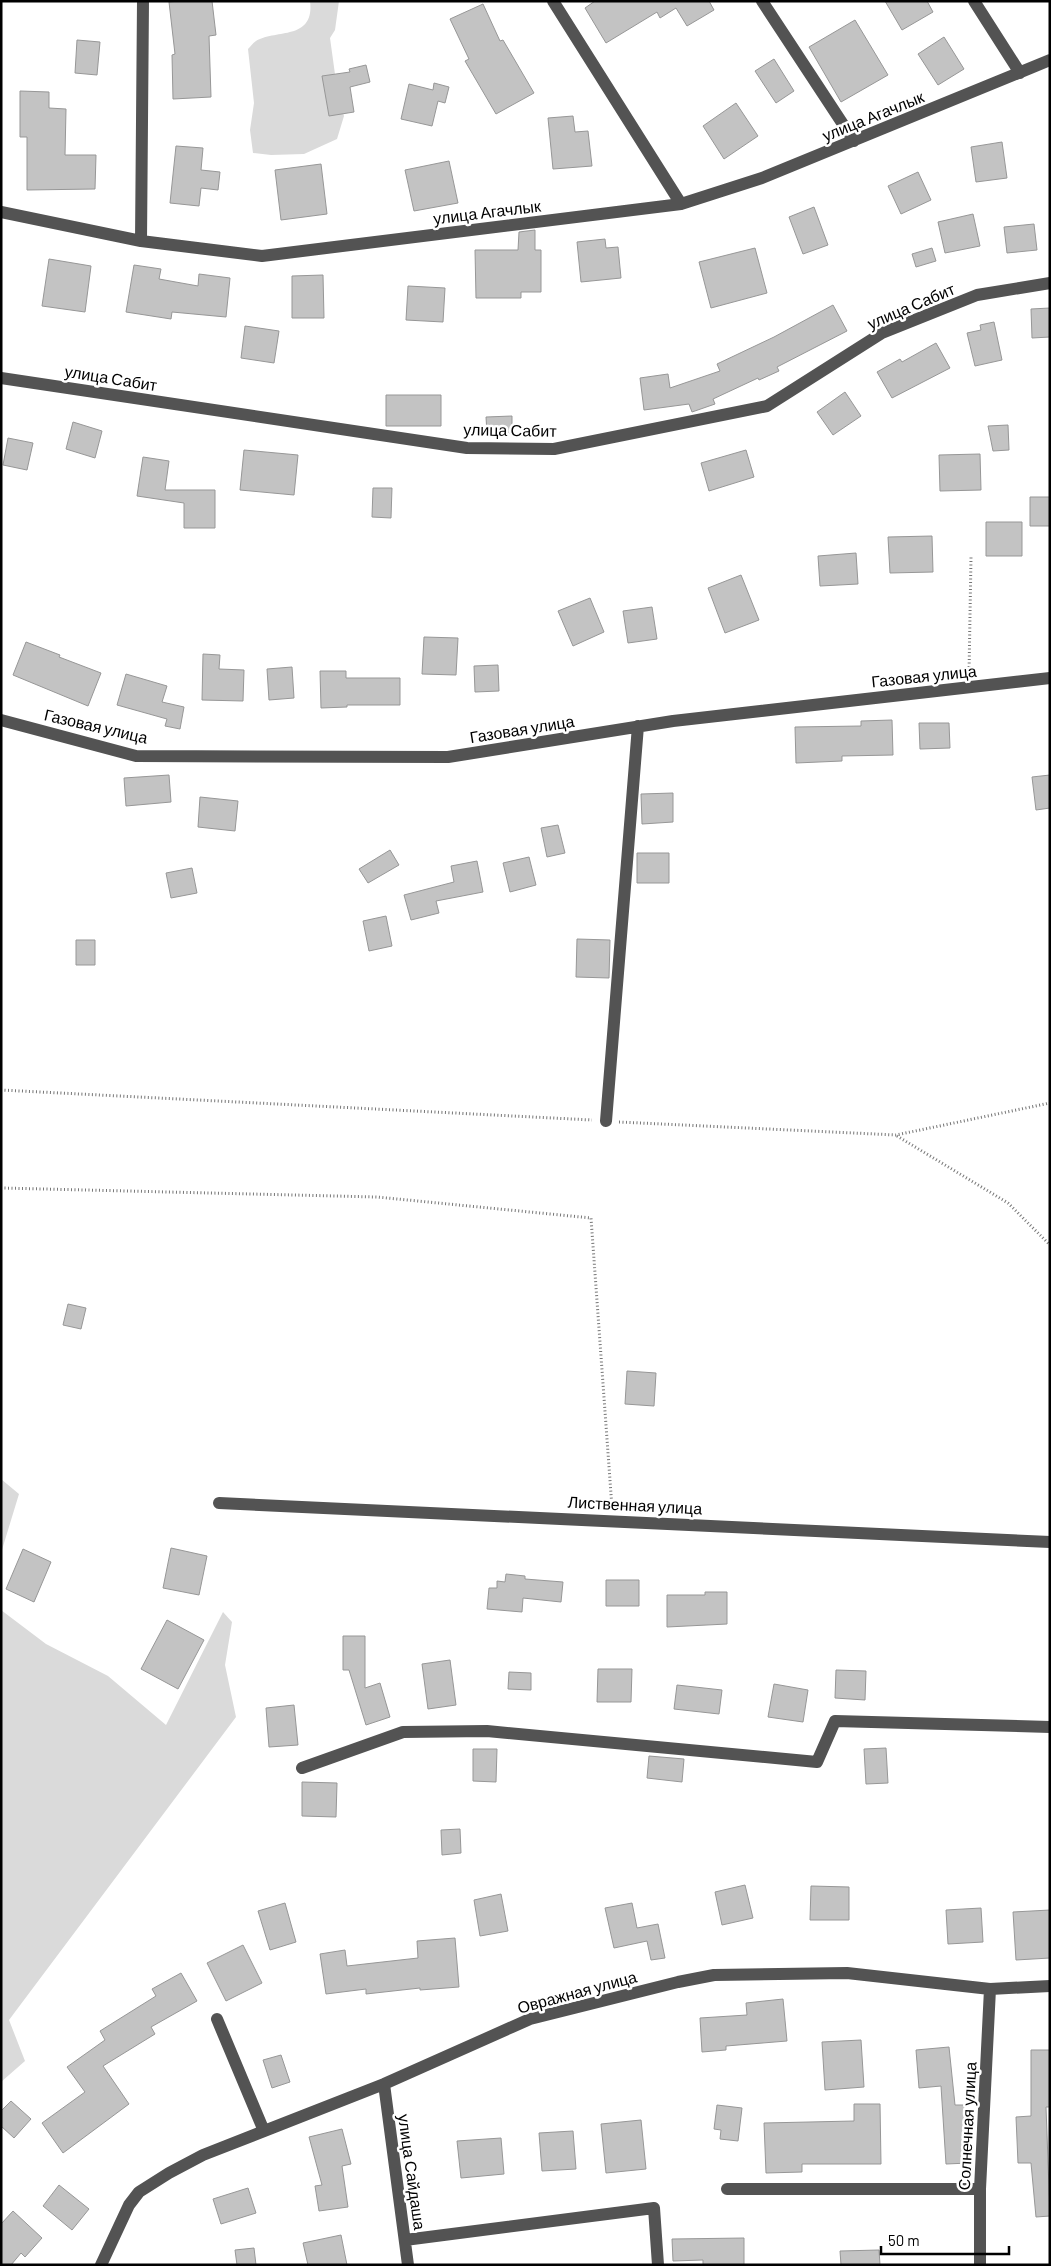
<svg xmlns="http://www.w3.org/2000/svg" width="1051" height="2266" font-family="Barlow,sans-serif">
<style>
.green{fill:#dadada}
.building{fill:#c3c3c3;stroke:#979797}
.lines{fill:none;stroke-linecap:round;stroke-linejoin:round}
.path{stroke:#757575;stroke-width:3;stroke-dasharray:1 2.5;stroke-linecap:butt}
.minor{stroke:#535353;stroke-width:12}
.labels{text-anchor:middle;stroke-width:5;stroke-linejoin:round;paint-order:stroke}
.street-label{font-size:16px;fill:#000;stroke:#fff}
</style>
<rect width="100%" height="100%" fill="#fff"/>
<!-- green -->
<path class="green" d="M 310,1 L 339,1 L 335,30 L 330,38 L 338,96 L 344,116 L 337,139 L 304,154 L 271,155 L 253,153 L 250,130 L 254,103 L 248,49 C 250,47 253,43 256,41 C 275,29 315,41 310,1 Z
M 1,1479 L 19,1494 L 1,1553 Z
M 1,1610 L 46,1644 L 108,1676 L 166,1725 L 223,1612 L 232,1622 L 225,1665 L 236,1717 L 9,2020 L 25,2061 L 1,2082 Z"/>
<!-- building -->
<path class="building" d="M 179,1 L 212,1 L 216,35 L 209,36 L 211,97 L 173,99 L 172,55 L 175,54 L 169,2 Z
M 595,1 L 709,1 L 714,10 L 687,26 L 676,8 L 660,18 L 657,12 L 606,43 L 585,8 Z
M 885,1 L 927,1 L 933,12 L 902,30 Z
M 483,4 L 500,41 L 503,40 L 534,93 L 496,114 L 465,61 L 469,59 L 450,19 Z
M 855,20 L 888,75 L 841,102 L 809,47 Z
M 944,37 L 964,69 L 938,85 L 918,54 Z
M 77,40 L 100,42 L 97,75 L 75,73 Z
M 774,59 L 794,91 L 776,103 L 755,71 Z
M 366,65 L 370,82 L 350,87 L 354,112 L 329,116 L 322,76 L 350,72 L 349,69 Z
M 434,83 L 449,87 L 445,103 L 438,101 L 432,126 L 401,119 L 409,84 L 433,90 Z
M 20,91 L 49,92 L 49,108 L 66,109 L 65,155 L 96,155 L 95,189 L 27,190 L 27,137 L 20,137 Z
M 736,103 L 758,136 L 724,159 L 703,126 Z
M 573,116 L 575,132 L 588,131 L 592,166 L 553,169 L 548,118 Z
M 1002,142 L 1007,178 L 976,182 L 971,147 Z
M 176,146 L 203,148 L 201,170 L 220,172 L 218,190 L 201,188 L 199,206 L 170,203 Z
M 449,161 L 458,203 L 414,211 L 405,170 Z
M 321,164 L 327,214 L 281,220 L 275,170 Z
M 918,172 L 931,200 L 901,214 L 888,186 Z
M 814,207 L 828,245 L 803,254 L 789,217 Z
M 973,214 L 980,246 L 945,253 L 938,222 Z
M 1034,224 L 1037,250 L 1007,253 L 1004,227 Z
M 535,230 L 535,250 L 541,250 L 541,292 L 521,292 L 521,298 L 476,298 L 475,250 L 518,250 L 519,232 Z
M 605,239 L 606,248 L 618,247 L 621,278 L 581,282 L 577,242 Z
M 755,248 L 767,293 L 711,308 L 699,262 Z
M 932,248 L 936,261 L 916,267 L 912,254 Z
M 49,259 L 91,266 L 85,312 L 42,306 Z
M 134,265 L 161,269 L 159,279 L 198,286 L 199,274 L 230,278 L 226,317 L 172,312 L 171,319 L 126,312 Z
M 323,275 L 324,318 L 292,318 L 292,276 Z
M 408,286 L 445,288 L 443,322 L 406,320 Z
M 833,305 L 847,331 L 777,367 L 779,371 L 759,380 L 758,378 L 713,399 L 715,404 L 692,412 L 689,404 L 644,410 L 640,378 L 668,374 L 670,388 L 720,371 L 717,364 L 774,337 Z
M 1050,308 L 1050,337 L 1032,338 L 1031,309 Z
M 994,322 L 1002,360 L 975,366 L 967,333 L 981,330 L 980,325 Z
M 245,326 L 279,331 L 274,363 L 241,358 Z
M 936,343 L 950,368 L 892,398 L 877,372 L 900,359 L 902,362 Z
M 845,392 L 861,416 L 833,435 L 817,412 Z
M 386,395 L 441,395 L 441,426 L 386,426 Z
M 512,416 L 512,433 L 487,433 L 486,417 Z
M 73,422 L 102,431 L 95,458 L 66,449 Z
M 1008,425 L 1009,450 L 993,451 L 988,426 Z
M 8,438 L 33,443 L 27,470 L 3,465 Z
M 244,450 L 298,455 L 294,495 L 240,490 Z
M 746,450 L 754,477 L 709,491 L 701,463 Z
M 980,454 L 981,490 L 940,491 L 939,455 Z
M 143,457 L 169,461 L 165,490 L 215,490 L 215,528 L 184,528 L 184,503 L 137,496 Z
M 373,488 L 392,488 L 391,518 L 372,517 Z
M 1030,497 L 1050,497 L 1050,526 L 1030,526 Z
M 986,522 L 1022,522 L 1022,556 L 986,556 Z
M 932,536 L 933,572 L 890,573 L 888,537 Z
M 856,553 L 858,584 L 820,586 L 818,556 Z
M 741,575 L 759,620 L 725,633 L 708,588 Z
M 590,598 L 604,632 L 573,646 L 558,611 Z
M 652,607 L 657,639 L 628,643 L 623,611 Z
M 424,637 L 458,638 L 456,675 L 422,674 Z
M 26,642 L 60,655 L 59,657 L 101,673 L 88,706 L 13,675 Z
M 203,654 L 220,655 L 219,669 L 244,670 L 243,701 L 202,700 Z
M 498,665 L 499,691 L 475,692 L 474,666 Z
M 292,667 L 294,698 L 269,700 L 267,669 Z
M 320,671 L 346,671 L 346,678 L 400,678 L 400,705 L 347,705 L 347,707 L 321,708 Z
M 126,674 L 167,686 L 162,702 L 184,707 L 180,729 L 165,726 L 167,719 L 117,705 Z
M 892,720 L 893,755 L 842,756 L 842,761 L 796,763 L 795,727 L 861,726 L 861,721 Z
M 919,723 L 949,723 L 950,748 L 920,749 Z
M 169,775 L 171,802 L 126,806 L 124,778 Z
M 1050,775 L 1050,808 L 1036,810 L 1032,777 Z
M 673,793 L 673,822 L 642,824 L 641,794 Z
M 200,797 L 238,801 L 235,831 L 198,827 Z
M 558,825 L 565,853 L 547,857 L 541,828 Z
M 390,850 L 399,865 L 368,883 L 359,869 Z
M 637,853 L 669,853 L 669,883 L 637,883 Z
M 529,857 L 536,885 L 510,892 L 503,863 Z
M 477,861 L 483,892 L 436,901 L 439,913 L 411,920 L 404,895 L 454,882 L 451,866 Z
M 192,868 L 197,893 L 171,898 L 166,873 Z
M 386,916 L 392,946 L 369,951 L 363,921 Z
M 577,939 L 610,940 L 609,978 L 576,977 Z
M 76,940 L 95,940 L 95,965 L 76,965 Z
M 68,1304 L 86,1308 L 81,1329 L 63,1325 Z
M 627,1371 L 656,1373 L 654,1406 L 625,1404 Z
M 171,1548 L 207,1556 L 199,1595 L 163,1588 Z
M 23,1549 L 51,1562 L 34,1602 L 6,1589 Z
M 506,1574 L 525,1576 L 525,1579 L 563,1582 L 561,1602 L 523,1598 L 522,1612 L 487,1609 L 489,1588 L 497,1588 L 497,1581 L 505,1582 Z
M 606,1580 L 639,1580 L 639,1606 L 606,1606 Z
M 705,1592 L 727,1592 L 727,1624 L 667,1627 L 667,1595 L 705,1595 Z
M 167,1620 L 204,1640 L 178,1689 L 141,1669 Z
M 343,1636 L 365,1636 L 365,1688 L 380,1683 L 390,1717 L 366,1725 L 349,1670 L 343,1670 Z
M 450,1660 L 456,1705 L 428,1709 L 422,1664 Z
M 598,1669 L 632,1669 L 631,1702 L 597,1702 Z
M 836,1670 L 866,1671 L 865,1700 L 835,1698 Z
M 509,1672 L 531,1673 L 531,1690 L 508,1689 Z
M 774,1684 L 808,1690 L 803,1722 L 768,1717 Z
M 677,1685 L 722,1690 L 719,1714 L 674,1709 Z
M 294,1705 L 298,1745 L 269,1747 L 266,1708 Z
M 886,1748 L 888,1783 L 866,1784 L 864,1749 Z
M 473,1749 L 497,1749 L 496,1782 L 473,1781 Z
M 649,1756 L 684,1759 L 682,1782 L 647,1778 Z
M 302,1782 L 337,1783 L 336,1817 L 302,1816 Z
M 460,1829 L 461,1853 L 442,1855 L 441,1830 Z
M 745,1885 L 753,1918 L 722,1925 L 715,1892 Z
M 811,1886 L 849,1887 L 849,1920 L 810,1920 Z
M 501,1894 L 508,1931 L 480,1936 L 474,1900 Z
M 285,1903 L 296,1942 L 270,1950 L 258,1911 Z
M 632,1903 L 637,1928 L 658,1924 L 665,1958 L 651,1960 L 647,1941 L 614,1948 L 605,1908 Z
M 981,1908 L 983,1942 L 948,1944 L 946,1910 Z
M 1050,1910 L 1050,1958 L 1016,1960 L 1013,1912 Z
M 455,1938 L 459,1987 L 420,1990 L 420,1988 L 366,1994 L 366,1989 L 326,1994 L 320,1954 L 345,1950 L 347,1966 L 418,1958 L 417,1941 Z
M 243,1945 L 262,1983 L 226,2001 L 207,1963 Z
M 181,1973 L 197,2001 L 151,2027 L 155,2034 L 103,2066 L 129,2104 L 63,2153 L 42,2123 L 85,2092 L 67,2067 L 105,2040 L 100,2031 L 156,1996 L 152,1989 Z
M 783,1999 L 787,2041 L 726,2046 L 726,2050 L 702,2052 L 700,2018 L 747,2015 L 746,2003 Z
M 861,2040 L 864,2087 L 825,2090 L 822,2042 Z
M 949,2047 L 955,2105 L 965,2105 L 969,2163 L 946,2164 L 941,2086 L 919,2088 L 916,2050 Z
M 1031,2050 L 1050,2050 L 1050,2107 L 1046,2107 L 1050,2216 L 1036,2217 L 1031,2163 L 1018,2163 L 1016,2117 L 1031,2116 Z
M 281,2055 L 290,2082 L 272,2088 L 263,2060 Z
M 11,2101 L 31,2119 L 14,2138 L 1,2126 L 1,2111 Z
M 854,2104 L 880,2104 L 881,2164 L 802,2164 L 802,2172 L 766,2173 L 764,2123 L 854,2121 Z
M 717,2105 L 742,2108 L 738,2141 L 720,2139 L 721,2130 L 714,2129 Z
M 641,2120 L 646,2169 L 606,2173 L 601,2124 Z
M 342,2129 L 351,2164 L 342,2166 L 348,2207 L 319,2211 L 315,2186 L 322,2185 L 309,2137 Z
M 573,2131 L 576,2169 L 542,2171 L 539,2133 Z
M 501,2138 L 504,2174 L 461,2178 L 457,2141 Z
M 59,2185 L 89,2209 L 72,2230 L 43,2206 Z
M 248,2188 L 256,2213 L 221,2224 L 213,2199 Z
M 13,2211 L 42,2238 L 25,2257 L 21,2253 L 11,2265 L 1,2265 L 1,2224 Z
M 341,2235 L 347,2265 L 308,2265 L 303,2243 Z
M 744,2238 L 744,2265 L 703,2265 L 703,2260 L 673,2261 L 672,2239 Z
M 254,2248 L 256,2265 L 237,2265 L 235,2250 Z
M 879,2250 L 880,2265 L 841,2265 L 840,2251 Z"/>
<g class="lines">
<!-- path -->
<path class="path" d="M 969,674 L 971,557
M 1,1090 L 592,1120
M 619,1122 L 896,1135 L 1050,1103
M 897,1136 L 1008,1203 L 1050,1245
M 1,1188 L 377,1197 L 591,1218 L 612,1508"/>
<!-- minor -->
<path class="minor" d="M 143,1 L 141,241 L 262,256 L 681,204 L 762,178 L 1050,60
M 553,1 L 681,204
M 762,1 L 854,141
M 974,1 L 1020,73
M 1,212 L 141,241
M 1,378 L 467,448 L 554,449 L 767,406 L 882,333 L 977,295 L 1050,283
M 1,720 L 136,756 L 448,757 L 673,721 L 1050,678
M 606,1121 L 638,726
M 219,1503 L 1050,1542
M 302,1768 L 403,1732 L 487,1731 L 817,1762 L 835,1721 L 1050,1727
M 217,2019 L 264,2131
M 384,2084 L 408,2265
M 727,2189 L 980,2189
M 405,2240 L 654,2208 L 658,2265
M 101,2265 L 129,2205 L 139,2192 L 169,2173 L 203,2155 L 384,2084 L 530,2019 L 678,1982 L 714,1975 L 847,1973 L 990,1989 L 1050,1986
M 980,2265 L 980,2189 L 990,1989"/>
</g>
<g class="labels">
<!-- street labels -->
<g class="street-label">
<text transform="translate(873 116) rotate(-22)" y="6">улица Агачлык</text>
<text transform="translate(487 212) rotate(-7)" y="6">улица Агачлык</text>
<text transform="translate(911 306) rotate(-23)" y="6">улица Сабит</text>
<text transform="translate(111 378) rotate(9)" y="6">улица Сабит</text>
<text transform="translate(510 430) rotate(1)" y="6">улица Сабит</text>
<text transform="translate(924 676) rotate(-6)" y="6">Газовая улица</text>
<text transform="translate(96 726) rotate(13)" y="6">Газовая улица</text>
<text transform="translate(522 729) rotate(-9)" y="6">Газовая улица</text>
<text transform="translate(635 1505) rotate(3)" y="6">Лиственная улица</text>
<text transform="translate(577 1992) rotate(-15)" y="6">Овражная улица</text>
<text transform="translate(967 2126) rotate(-87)" y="6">Солнечная улица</text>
<text transform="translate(412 2172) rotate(82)" y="6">улица Сайдаша</text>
</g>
</g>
<!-- border -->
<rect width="1051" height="2266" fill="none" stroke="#000000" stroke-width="5"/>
<!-- scale -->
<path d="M881 2246v8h128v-8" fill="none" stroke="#000000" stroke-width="2.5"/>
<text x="888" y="2246" font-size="15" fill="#000000" stroke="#ffffff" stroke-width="4" paint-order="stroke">50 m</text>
</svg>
